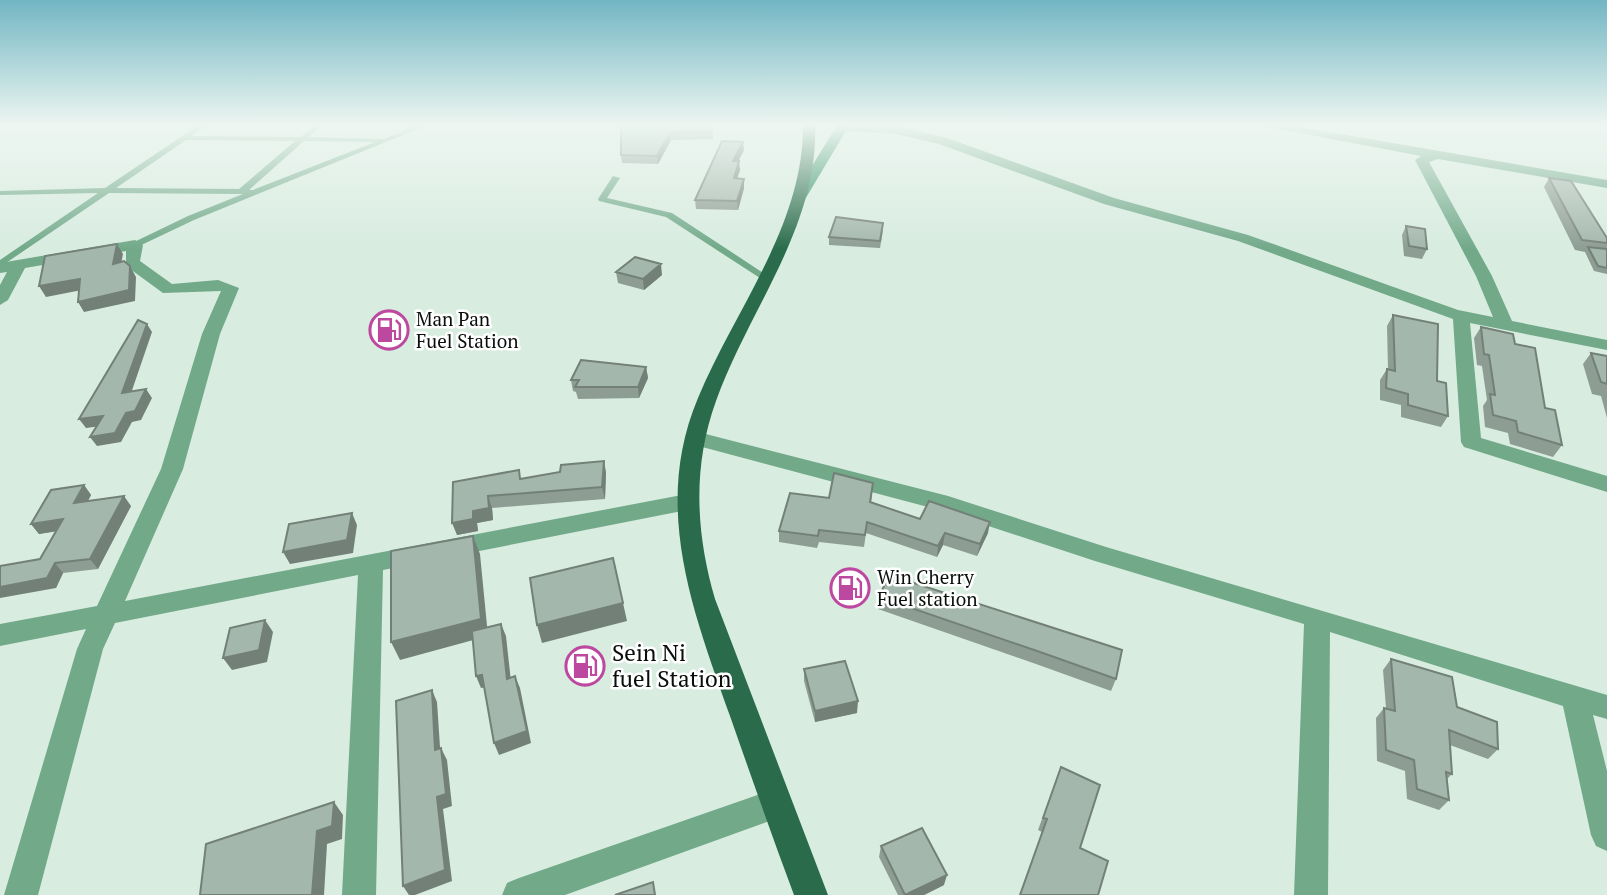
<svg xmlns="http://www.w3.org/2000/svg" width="1607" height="895" font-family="'PT Serif',serif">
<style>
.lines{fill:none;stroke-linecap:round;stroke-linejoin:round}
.service{fill:#71a989;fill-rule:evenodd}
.minor{fill:#71a989;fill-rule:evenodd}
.secondary{fill:#278a5c;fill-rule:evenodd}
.primary{fill:#296b4a;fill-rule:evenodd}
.wall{fill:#8d9d94}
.shaded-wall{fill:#738078}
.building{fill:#a4b7ac;stroke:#738078;stroke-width:2}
.labels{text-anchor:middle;stroke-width:5;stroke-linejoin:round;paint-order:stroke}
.poi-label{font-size:19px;fill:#080e0a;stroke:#fff;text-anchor:start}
.near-poi-label{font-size:23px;fill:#080e0a;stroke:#fff;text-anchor:start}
</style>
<rect width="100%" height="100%" fill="#d8ece0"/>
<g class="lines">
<!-- service -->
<path class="service" d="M 200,124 L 208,124 L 192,136 L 301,137 L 315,124 L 323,124 L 309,137 L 384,139 L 420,124 L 430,124 L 194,220 L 135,248 L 131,245 L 132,243 L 188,216 L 243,194 L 109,193 L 0,267 L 0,260 L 98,193 L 0,195 L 0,191 L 105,188 ZM 186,140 L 295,141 L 239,189 L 116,188 ZM 304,141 L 375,142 L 253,190 L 249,190 Z
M 613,176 L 620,178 L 607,198 L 672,213 L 771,278 L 769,280 L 763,280 L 666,217 L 599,201 L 598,199 Z"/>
<!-- minor -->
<path class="minor" d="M 843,124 L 896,126 L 947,138 L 1114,198 L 1248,235 L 1458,310 L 1493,317 L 1476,276 L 1415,160 L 1421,156 L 1253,124 L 1283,124 L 1607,180 L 1607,188 L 1438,159 L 1429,162 L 1492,276 L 1512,321 L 1607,340 L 1607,350 L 1470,323 L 1481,438 L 1607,476 L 1607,492 L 1464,447 L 1461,442 L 1453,319 L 1238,241 L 1104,204 L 939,144 L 896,134 L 839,131 L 837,128 Z
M 135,240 L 143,245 L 140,261 L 172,284 L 218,280 L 239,288 L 220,334 L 183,469 L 125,601 L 687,494 L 695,496 L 698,502 L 695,508 L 687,510 L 383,570 L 376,895 L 342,895 L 358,575 L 115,623 L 103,649 L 38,895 L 4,895 L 77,649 L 86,629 L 0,646 L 0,624 L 97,606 L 161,469 L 202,334 L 221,291 L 163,293 L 126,266 L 126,251 L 25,268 L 8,300 L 0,305 L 0,285 L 7,272 L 0,273 L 0,263 Z
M 698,432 L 948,496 L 1106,547 L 1607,695 L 1607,719 L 1593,715 L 1607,771 L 1607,851 L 1596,846 L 1591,835 L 1563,706 L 1330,632 L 1328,895 L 1294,895 L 1304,624 L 1095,561 L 943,511 L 691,444 L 688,439 L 691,434 Z
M 775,789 L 786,793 L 790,804 L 786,815 L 775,819 L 565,895 L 502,895 L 507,883 L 519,878 Z"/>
<!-- secondary -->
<path class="secondary" d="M 838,124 L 850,124 L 804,201 L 794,201 L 792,198 Z"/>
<!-- primary -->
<path class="primary" d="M 803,124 L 815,124 C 819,226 749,309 716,401 C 692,467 696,534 715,599 L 828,895 L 794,895 C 772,836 751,776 730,716 C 693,612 652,507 698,398 C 735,309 804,225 803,124 Z"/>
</g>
<!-- wall -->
<path class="wall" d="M 621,124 L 712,124 L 713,139 L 671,140 L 658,164 L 622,163 L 621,155 Z
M 744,150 L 738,161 L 740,170 L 737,178 L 744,188 L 738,210 L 696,209 L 695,200 Z
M 1549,178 L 1607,238 L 1607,274 L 1594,271 L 1585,252 L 1575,250 L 1544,187 Z
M 1406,226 L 1427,249 L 1422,259 L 1404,256 L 1402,235 Z
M 883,231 L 880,248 L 829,245 L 829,237 Z
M 616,272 L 662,275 L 644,290 L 618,283 Z
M 1393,315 L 1437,381 L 1448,416 L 1441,427 L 1401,417 L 1401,405 L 1380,400 L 1380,380 L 1387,369 L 1388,369 L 1387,326 Z
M 1481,327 L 1515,344 L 1562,445 L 1553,457 L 1510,444 L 1508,433 L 1485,427 L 1483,406 L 1487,400 L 1482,366 L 1477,365 L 1474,338 Z
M 1591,353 L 1607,356 L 1607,418 L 1601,396 L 1592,394 L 1583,364 Z
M 646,367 L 648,378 L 639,398 L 578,399 L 576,392 L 573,391 L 571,380 Z
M 604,461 L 606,473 L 605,499 L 492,508 L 493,520 L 477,523 L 478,531 L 457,535 L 453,482 L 522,479 L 560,472 Z
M 84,485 L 91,495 L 88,501 L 131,506 L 98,569 L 63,573 L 56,588 L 40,559 L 56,531 L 39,534 L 31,524 Z
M 872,495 L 871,503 L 920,519 L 988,533 L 977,556 L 943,545 L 937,557 L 866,533 L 864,547 L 819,542 L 817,548 L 779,542 L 779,531 L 829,498 Z
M 889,575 L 1116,679 L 1111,691 L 1036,664 L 878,609 L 879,597 Z
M 1391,659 L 1457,707 L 1498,749 L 1488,759 L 1450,745 L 1452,774 L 1447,779 L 1449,800 L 1439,810 L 1407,799 L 1405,771 L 1377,761 L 1376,718 L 1384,708 L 1386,708 L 1383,670 Z
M 804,669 L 857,713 L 815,722 L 804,681 Z
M 1061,767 L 1100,785 L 1042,832 L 1038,830 Z
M 881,846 L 944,885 L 924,895 L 898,895 L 879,857 Z"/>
<!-- shaded-wall -->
<path class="shaded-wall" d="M 670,133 L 671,140 L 658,164 L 657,156 Z
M 743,142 L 744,150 L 734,170 L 733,161 Z
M 739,161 L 740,170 L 734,187 L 734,178 Z
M 744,179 L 744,188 L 738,210 L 737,201 Z
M 117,244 L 123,254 L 119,274 L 113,264 Z
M 661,264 L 662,275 L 644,290 L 643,279 Z
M 130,266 L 136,277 L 135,301 L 84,312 L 78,302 Z
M 80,279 L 87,289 L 46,297 L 39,286 Z
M 147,324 L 152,332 L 128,402 L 122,393 Z
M 646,367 L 648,378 L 639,398 L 638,387 Z
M 146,389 L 152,398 L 141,420 L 132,422 L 121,442 L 97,446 L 90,437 L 126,413 Z
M 103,416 L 109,425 L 86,428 L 79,419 Z
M 604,461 L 606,473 L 605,499 L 602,487 Z
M 84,485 L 91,495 L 81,513 L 74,503 Z
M 124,496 L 131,506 L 98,569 L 90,559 Z
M 488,496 L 492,508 L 493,520 L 477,523 L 478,531 L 457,535 L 452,523 L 473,511 Z
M 352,513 L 357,525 L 353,553 L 290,564 L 283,552 Z
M 63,519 L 71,529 L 39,534 L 31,524 Z
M 990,522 L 988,533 L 977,556 L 980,544 Z
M 945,533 L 943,545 L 937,557 L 938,546 Z
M 473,536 L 480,554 L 488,636 L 400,660 L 391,642 Z
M 55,563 L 63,573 L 56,588 L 0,598 L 0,587 Z
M 623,603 L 627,621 L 542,643 L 537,625 Z
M 265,620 L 273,632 L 267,662 L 232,670 L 223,658 Z
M 501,624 L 506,636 L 512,691 L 507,679 Z
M 482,675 L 487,687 L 481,688 L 476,676 Z
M 515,676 L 520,688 L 531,743 L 499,755 L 494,743 Z
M 432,690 L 437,702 L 441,762 L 435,750 Z
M 858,701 L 857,713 L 815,722 L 815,711 Z
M 441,748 L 447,760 L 452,806 L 443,809 L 452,881 L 415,895 L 409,895 L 403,886 Z
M 334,802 L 343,815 L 342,839 L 327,844 L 324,895 L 312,895 L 317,831 Z
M 947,875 L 944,885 L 924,895 L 905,895 Z"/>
<!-- building -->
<path class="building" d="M 621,124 L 712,124 L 712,131 L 670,133 L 657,156 L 621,155 Z
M 722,141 L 743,142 L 733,161 L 739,161 L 734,178 L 744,179 L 737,201 L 695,200 Z
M 1549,178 L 1571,181 L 1607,238 L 1607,243 L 1582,240 Z
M 836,217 L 883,223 L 880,241 L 829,237 Z
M 1406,226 L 1425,229 L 1427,249 L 1409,246 Z
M 117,244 L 113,264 L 124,261 L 130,266 L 129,290 L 78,302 L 80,279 L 39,286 L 45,256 Z
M 1588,247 L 1607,249 L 1607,268 L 1598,266 Z
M 635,257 L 661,264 L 643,279 L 616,272 Z
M 1393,315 L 1438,324 L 1437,381 L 1446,383 L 1448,416 L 1408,405 L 1408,394 L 1386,388 L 1387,369 L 1395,371 Z
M 138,320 L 147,324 L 122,393 L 146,389 L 135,411 L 126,413 L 115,433 L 90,437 L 103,416 L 79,419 Z
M 1481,327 L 1513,334 L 1515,344 L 1535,348 L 1545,408 L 1555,410 L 1562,445 L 1518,432 L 1516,421 L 1493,415 L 1490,394 L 1495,395 L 1489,355 L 1484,354 Z
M 1591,353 L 1607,356 L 1607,384 L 1601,382 Z
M 581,360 L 646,367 L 638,387 L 575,387 L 579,380 L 571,380 Z
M 604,461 L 602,487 L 488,496 L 489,508 L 473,511 L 473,519 L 452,523 L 453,482 L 519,470 L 520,479 L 560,472 L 561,465 Z
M 834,473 L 873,483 L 870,502 L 920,519 L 929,501 L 990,522 L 980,544 L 945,533 L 938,546 L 867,522 L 865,535 L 819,530 L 818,536 L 779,531 L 790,493 L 829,498 Z
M 84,485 L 74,503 L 124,496 L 90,559 L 55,563 L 47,578 L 0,587 L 0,566 L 40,559 L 63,519 L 31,524 L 51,490 Z
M 352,513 L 347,540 L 283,552 L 289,524 Z
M 473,536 L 481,619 L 391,642 L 391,551 Z
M 613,558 L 623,603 L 537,625 L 530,578 Z
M 889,575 L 1122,650 L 1116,679 L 1040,652 L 879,597 Z
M 265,620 L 259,650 L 223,658 L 230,628 Z
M 501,624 L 507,679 L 515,676 L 527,731 L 494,743 L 482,675 L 476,676 L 472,631 Z
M 1391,659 L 1452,677 L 1457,707 L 1497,722 L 1498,749 L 1449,730 L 1452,774 L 1446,772 L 1449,800 L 1417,789 L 1414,760 L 1386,750 L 1384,708 L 1395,711 Z
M 845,661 L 858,701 L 815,711 L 804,669 Z
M 432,690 L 435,750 L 441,748 L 446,794 L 437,797 L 445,870 L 403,886 L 396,701 Z
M 1061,767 L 1100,785 L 1080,848 L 1108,861 L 1098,895 L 1020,895 L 1047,819 L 1043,818 Z
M 334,802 L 332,826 L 317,831 L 312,895 L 200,895 L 206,844 Z
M 922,828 L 947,875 L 905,895 L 881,846 Z
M 653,882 L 655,895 L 615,895 Z"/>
<!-- sky -->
<linearGradient id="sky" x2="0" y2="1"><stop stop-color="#72b6c3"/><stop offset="0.5" stop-color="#edf6f1"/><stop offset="1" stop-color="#edf6f1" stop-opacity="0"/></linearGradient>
<rect width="1607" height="250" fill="url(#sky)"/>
<!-- icons -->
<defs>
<g id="fuel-ring" transform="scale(2.0125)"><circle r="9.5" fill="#fff" stroke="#bd48a0" stroke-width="1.5"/><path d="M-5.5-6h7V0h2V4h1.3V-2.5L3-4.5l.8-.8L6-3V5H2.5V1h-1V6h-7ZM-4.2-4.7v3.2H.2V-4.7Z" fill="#bd48a0"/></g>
</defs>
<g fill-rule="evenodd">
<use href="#fuel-ring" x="389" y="330"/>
<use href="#fuel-ring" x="850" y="588"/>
<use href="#fuel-ring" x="585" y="666"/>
</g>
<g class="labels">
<!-- poi labels -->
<g class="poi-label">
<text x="416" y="326">Man Pan<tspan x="416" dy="22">Fuel Station</tspan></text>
<text x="877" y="584">Win Cherry<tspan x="877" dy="22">Fuel station</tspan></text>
</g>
<!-- near-poi labels -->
<g class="near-poi-label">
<text x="612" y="661">Sein Ni<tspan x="612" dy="26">fuel Station</tspan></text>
</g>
</g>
</svg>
